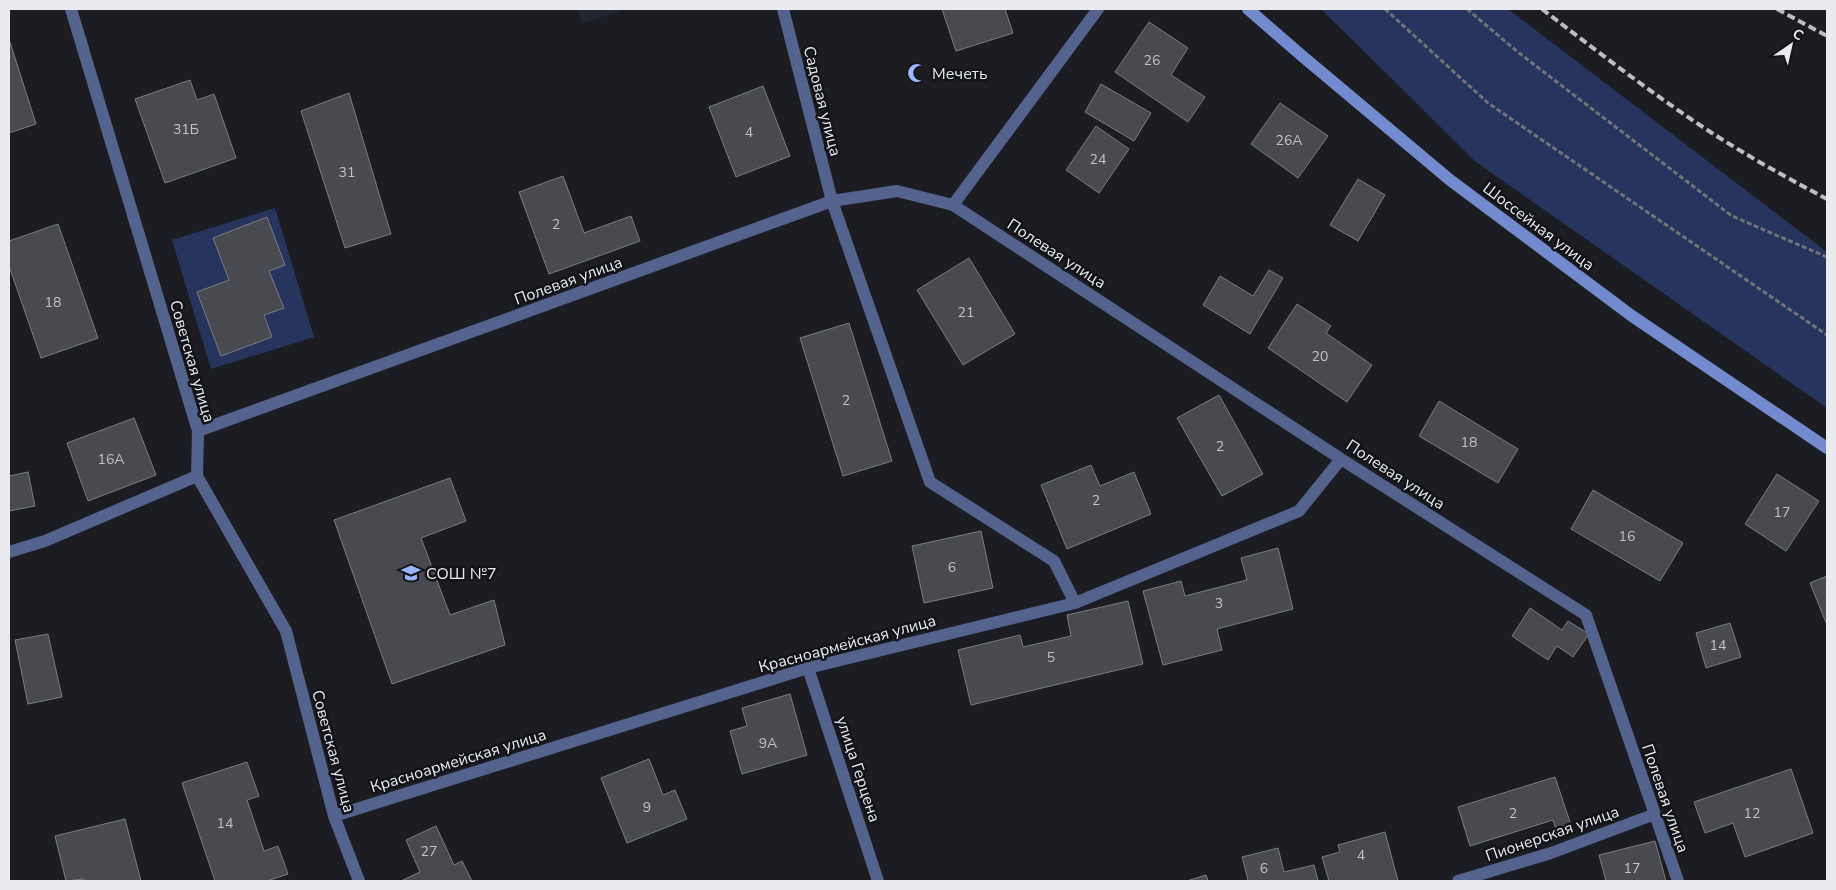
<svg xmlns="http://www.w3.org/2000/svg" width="1836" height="890" font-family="'Nunito Sans',sans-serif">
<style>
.built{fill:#232731}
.green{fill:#27345e}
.building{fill:#484a50;stroke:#7b7d84}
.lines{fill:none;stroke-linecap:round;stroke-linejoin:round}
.path{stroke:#717377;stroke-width:3;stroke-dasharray:5 2.5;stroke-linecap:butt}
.service{stroke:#54638d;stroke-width:12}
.minor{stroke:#54638d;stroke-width:12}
.secondary{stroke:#748ace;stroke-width:12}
.rail{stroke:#bcbec1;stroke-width:4;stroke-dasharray:8 4;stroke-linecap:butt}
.labels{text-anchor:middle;stroke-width:5;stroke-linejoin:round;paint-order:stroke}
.number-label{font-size:14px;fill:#c1c3c6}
.poi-label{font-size:16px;fill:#e9ebee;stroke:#121419;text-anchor:start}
.street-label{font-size:16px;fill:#e9ebee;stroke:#121419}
</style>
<rect width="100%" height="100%" fill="#1b1d22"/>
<!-- built -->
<path class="built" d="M 577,9 L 628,9 L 582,23 Z"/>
<!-- green -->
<path class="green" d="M 1321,9 L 1508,9 L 1827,252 L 1827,408 L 1476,162 Z
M 275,208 L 314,337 L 211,369 L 172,240 Z"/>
<!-- building -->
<path class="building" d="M 942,9 L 1005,9 L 1013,33 L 956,51 Z
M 1149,22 L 1188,48 L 1171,75 L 1205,97 L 1188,122 L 1115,72 Z
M 9,39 L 36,124 L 9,133 Z
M 190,80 L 197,100 L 214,94 L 236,158 L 165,183 L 135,99 Z
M 1101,84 L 1151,113 L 1134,141 L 1085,112 Z
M 763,86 L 790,156 L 736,177 L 709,107 Z
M 349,93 L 391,234 L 345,248 L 301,111 Z
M 1280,103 L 1328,136 L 1298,178 L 1251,144 Z
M 1096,126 L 1129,149 L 1099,193 L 1066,170 Z
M 563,176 L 584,233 L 631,216 L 640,241 L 549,274 L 519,192 Z
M 1358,179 L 1385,195 L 1358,241 L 1330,225 Z
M 267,217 L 285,265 L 269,271 L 284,308 L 264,315 L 272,337 L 221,356 L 197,292 L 229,280 L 213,238 Z
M 58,224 L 98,338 L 41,358 L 9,266 L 9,241 Z
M 969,258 L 1015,334 L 963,365 L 917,290 Z
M 1269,270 L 1283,278 L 1250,334 L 1203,305 L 1220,276 L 1253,296 Z
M 1297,304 L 1331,326 L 1326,333 L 1372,365 L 1347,402 L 1268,348 Z
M 849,323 L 892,461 L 843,476 L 800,338 Z
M 1219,395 L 1263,474 L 1222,496 L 1177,418 Z
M 1439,401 L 1518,449 L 1498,483 L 1419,436 Z
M 134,418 L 156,475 L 88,501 L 67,443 Z
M 1091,465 L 1100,486 L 1134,472 L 1151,514 L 1067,549 L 1041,485 Z
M 28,472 L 35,506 L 9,511 L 9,476 Z
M 1777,474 L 1819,501 L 1786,551 L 1745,524 Z
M 450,478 L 466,521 L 421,538 L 450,615 L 494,600 L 505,645 L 392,684 L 334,520 Z
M 1593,490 L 1683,543 L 1660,581 L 1571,529 Z
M 981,531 L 993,588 L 924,603 L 912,546 Z
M 1278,548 L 1293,609 L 1217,629 L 1222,650 L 1163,665 L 1143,591 L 1181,581 L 1185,596 L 1247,580 L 1241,558 Z
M 1827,576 L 1827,625 L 1810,583 Z
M 1128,601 L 1143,664 L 971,705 L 958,650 L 1020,635 L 1023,647 L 1071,636 L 1067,615 Z
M 1530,608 L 1562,630 L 1568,621 L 1589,634 L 1573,657 L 1557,646 L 1548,660 L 1512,636 Z
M 1730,623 L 1741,657 L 1706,668 L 1696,633 Z
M 48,634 L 62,697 L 28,704 L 15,640 Z
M 790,694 L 807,755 L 742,774 L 730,731 L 747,726 L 742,708 Z
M 649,759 L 663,795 L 675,790 L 687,819 L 627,843 L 601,778 Z
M 247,762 L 259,796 L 247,800 L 264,851 L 278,846 L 288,874 L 267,881 L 215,881 L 182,783 Z
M 1791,769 L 1813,833 L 1745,857 L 1733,823 L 1705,833 L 1694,802 Z
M 1555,777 L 1571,825 L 1556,830 L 1553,820 L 1470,846 L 1458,807 Z
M 125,819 L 141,881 L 85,881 L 84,879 L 66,881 L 55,836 Z
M 436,826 L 454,865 L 462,861 L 472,881 L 401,881 L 420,872 L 406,840 Z
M 1385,832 L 1398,881 L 1329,881 L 1322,857 L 1340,852 L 1338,845 Z
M 1655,841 L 1666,881 L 1606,881 L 1599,855 Z
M 1278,848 L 1284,872 L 1314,865 L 1318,881 L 1245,881 L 1248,880 L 1242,857 Z
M 1206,875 L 1208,881 L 1187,881 Z"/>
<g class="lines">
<!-- path -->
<path class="path" d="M 1385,9 L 1488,103 L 1827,335
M 1467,9 L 1519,53 L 1732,216 L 1827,257"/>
<!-- service -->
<path class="service" d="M 832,201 L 930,482 L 1054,561 L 1075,603"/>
<!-- minor -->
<path class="minor" d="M 71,9 L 198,431 L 197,476 L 286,631 L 334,816 L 359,881
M 783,9 L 832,201
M 953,205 L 1098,9
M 198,431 L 832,201 L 897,191 L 953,205 L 1341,459 L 1586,615 L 1678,881
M 9,552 L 45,541 L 197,476
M 808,668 L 878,881
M 334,816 L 808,668 L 1075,603 L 1299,511 L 1341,459
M 1458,881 L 1551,853 L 1655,814"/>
<!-- secondary -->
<path class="secondary" d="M 1248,9 L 1301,55 L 1450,180 L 1632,316 L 1827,448"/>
<!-- rail -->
<path class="rail" d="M 1542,9 C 1598,52 1655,96 1715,135 C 1751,158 1789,179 1827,199
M 1777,9 L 1827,36"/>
</g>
<!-- icons -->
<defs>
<g id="mosque-bare" transform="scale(1.5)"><path d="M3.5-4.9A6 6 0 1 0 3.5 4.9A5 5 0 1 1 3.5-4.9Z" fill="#9bb4fd" stroke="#121419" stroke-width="2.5" paint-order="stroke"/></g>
<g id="school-bare" transform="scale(1.5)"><path d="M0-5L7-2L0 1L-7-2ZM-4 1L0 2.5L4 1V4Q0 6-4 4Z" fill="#9bb4fd" stroke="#121419" stroke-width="2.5" paint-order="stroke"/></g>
</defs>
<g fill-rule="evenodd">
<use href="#mosque-bare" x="917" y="73"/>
<use href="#school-bare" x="411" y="573"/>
</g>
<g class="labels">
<!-- number labels -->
<g class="number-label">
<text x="1152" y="65">26</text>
<text x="186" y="134">31Б</text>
<text x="749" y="137">4</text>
<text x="1289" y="145">26А</text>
<text x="1098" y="164">24</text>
<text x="347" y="177">31</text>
<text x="556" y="229">2</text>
<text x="53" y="307">18</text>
<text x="966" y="317">21</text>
<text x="1320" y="361">20</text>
<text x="846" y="405">2</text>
<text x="1469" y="447">18</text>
<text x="1220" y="451">2</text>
<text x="111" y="464">16А</text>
<text x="1096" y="505">2</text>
<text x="1782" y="517">17</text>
<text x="1627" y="541">16</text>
<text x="952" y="572">6</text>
<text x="1219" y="608">3</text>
<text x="1718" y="650">14</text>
<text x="1051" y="662">5</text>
<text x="768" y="748">9А</text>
<text x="647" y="812">9</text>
<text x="1513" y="818">2</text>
<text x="1752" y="818">12</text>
<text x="225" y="828">14</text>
<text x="429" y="856">27</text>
<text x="1361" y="860">4</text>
<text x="1264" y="873">6</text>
<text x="1632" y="873">17</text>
</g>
<!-- poi labels -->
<g class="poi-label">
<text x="932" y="79">Мечеть</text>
<text x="426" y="579">СОШ №7</text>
</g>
<!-- street labels -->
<g class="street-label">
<text transform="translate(823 101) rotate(76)" y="6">Садовая улица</text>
<text transform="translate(1539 226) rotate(37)" y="6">Шоссейная улица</text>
<text transform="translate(1057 253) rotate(33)" y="6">Полевая улица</text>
<text transform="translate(568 280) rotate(-20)" y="6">Полевая улица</text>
<text transform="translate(193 361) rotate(74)" y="6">Советская улица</text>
<text transform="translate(1396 474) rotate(33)" y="6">Полевая улица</text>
<text transform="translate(847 643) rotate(-15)" y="6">Красноармейская улица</text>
<text transform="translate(334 751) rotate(75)" y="6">Советская улица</text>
<text transform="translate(458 760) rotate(-17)" y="6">Красноармейская улица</text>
<text transform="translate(859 769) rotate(72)" y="6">улица Герцена</text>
<text transform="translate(1666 798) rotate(71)" y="6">Полевая улица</text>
<text transform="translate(1552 833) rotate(-19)" y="6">Пионерская улица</text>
</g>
</g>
<!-- border -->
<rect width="1836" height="890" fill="none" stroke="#e9ebee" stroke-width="20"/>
<!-- north arrow -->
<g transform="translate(1791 45) rotate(34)" stroke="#121419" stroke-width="4" paint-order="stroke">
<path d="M0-4L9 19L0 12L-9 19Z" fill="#e9ebee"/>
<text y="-8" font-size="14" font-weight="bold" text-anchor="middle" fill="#e9ebee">С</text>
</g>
</svg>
